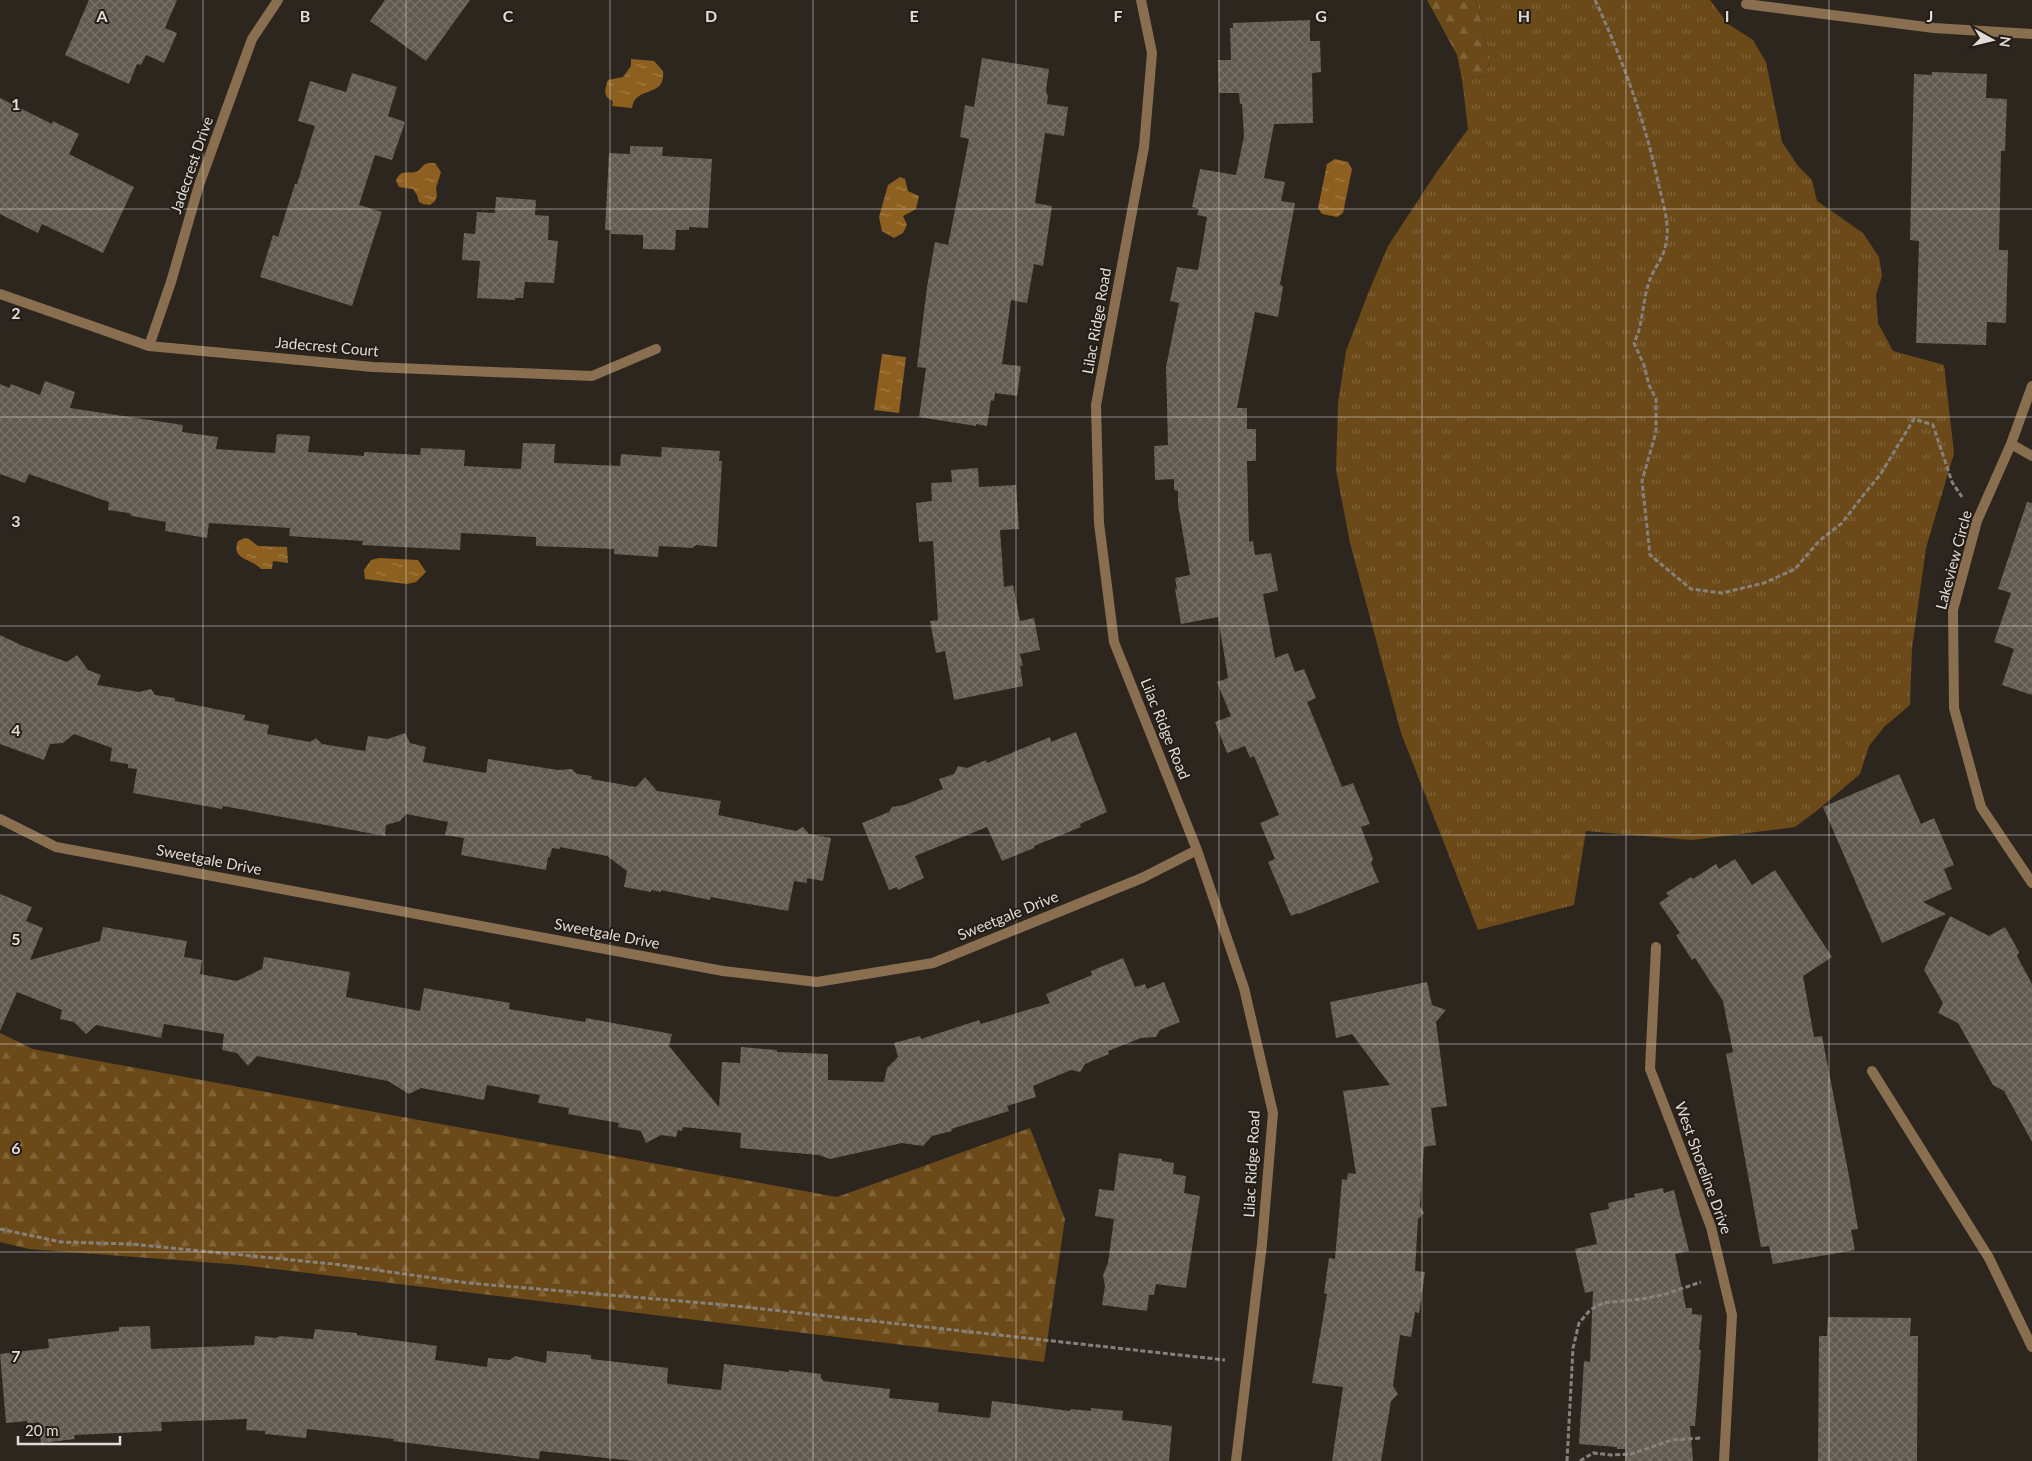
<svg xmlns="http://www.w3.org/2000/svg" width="2032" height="1461" font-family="Lato,sans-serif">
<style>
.grass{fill:url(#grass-tufts)}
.forest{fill:url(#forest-firs)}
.water{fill:url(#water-ripples)}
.building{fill:url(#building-cross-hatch)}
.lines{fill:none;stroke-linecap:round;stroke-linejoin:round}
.path{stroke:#87817b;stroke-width:3;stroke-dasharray:5 2.5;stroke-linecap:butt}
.lane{stroke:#896f50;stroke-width:10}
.street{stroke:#896f50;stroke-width:10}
.grid{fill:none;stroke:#e0dcd7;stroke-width:1;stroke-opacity:0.55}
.labels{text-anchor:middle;stroke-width:4;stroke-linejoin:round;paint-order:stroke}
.street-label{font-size:15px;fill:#e0dcd7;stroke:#231d16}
.grid-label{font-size:16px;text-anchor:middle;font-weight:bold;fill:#e0dcd7;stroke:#231d16;stroke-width:4;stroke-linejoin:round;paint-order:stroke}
</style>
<defs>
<pattern id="grass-tufts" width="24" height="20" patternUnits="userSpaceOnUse" patternTransform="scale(1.25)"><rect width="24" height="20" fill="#6c4918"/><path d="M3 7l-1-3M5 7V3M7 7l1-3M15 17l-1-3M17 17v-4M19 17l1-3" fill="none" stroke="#816339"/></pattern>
<pattern id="forest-firs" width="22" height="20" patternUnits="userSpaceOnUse" patternTransform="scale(1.25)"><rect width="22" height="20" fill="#6c4918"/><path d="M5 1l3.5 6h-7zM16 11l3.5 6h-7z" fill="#816339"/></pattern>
<pattern id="water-ripples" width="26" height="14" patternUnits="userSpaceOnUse" patternTransform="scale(1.25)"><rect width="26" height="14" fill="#8e601f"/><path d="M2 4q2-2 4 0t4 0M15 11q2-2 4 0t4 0" fill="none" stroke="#a37e49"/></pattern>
<pattern id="building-cross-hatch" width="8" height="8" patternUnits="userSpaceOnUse" patternTransform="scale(1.25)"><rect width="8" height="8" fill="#615a51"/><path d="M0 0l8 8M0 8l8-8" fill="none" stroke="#777169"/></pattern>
</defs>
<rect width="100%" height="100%" fill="#2d261f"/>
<!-- grass -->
<path class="grass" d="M 1476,0 L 1710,0 L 1728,24 L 1753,40 L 1766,62 L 1782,142 L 1798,166 L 1812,180 L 1817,201 L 1863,233 L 1879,257 L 1882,276 L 1876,295 L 1878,323 L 1893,351 L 1944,365 L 1954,453 L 1926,548 L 1912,649 L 1910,705 L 1884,727 L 1869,746 L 1860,774 L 1819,809 L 1795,827 L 1692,840 L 1586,831 L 1574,905 L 1478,930 L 1401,733 L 1350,543 L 1336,470 L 1338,403 L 1346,351 L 1369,291 L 1388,246 L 1436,173 L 1468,129 L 1462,79 L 1485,76 L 1490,59 Z"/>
<!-- forest -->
<path class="forest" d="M 1427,0 L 1476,0 L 1490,59 L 1485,76 L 1462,79 L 1457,55 Z
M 0,1033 L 33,1049 L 837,1197 L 1030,1128 L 1065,1219 L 1044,1362 L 242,1265 L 29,1249 L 0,1242 Z"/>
<!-- water -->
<path class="water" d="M 631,59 L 654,61 L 663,71 C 666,99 635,85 632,108 L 612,106 L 613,101 C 602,97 605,89 608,80 L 623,77 L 631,66 Z
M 1335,159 L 1348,162 L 1352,169 L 1343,213 L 1337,217 L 1322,214 L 1318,208 L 1327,164 Z
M 429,163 L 435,163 L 441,172 L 436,188 L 437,196 L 435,201 L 430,205 L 423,204 L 419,202 L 417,195 L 413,189 L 399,187 L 396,181 C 400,169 407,174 417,172 L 425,164 Z
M 900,177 L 905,179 L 908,191 L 919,196 L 916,209 L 903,216 L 907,225 L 903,233 L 894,238 L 882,231 L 879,217 L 888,185 Z
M 882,354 L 906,357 L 899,413 L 874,410 Z
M 245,538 L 249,539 L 258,546 L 287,547 L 288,563 L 273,561 L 272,569 L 261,569 C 253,559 230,560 238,541 Z
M 379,558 L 418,560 L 426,572 L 416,582 L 407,584 L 365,579 L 364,570 L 371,560 Z"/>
<!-- building -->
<path class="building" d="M 89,0 L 177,0 L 165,28 L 177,33 L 164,63 L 146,55 L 141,65 L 137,64 L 129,84 L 65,55 Z
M 385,0 L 470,0 L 426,61 L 370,21 Z
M 1310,20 L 1310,41 L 1320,41 L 1321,72 L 1312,73 L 1313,123 L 1274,124 L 1264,178 L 1285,182 L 1281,201 L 1295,203 L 1280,284 L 1283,287 L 1278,317 L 1255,312 L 1237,408 L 1247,408 L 1247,429 L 1256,429 L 1256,461 L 1247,461 L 1249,542 L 1253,541 L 1255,555 L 1271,553 L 1278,591 L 1263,594 L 1275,658 L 1288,653 L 1295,672 L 1304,669 L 1316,698 L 1307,702 L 1342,787 L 1353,783 L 1370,824 L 1361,827 L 1373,859 L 1371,863 L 1379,882 L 1299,914 L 1298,913 L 1291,916 L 1268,862 L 1275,859 L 1260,823 L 1279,815 L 1254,756 L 1250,758 L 1245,746 L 1227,753 L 1215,722 L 1231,716 L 1217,682 L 1228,678 L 1218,617 L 1181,624 L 1175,589 L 1177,589 L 1175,578 L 1190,575 L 1178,505 L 1178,491 L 1174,490 L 1174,479 L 1155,480 L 1154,446 L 1168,445 L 1166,367 L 1179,303 L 1170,301 L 1177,267 L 1198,270 L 1207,217 L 1197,215 L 1199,209 L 1192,207 L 1200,169 L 1236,175 L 1244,136 L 1242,104 L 1240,104 L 1239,93 L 1219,93 L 1218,60 L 1231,60 L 1230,28 L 1233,28 L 1233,23 Z
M 982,58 L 1049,69 L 1046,90 L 1047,95 L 1048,95 L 1047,104 L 1068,107 L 1064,136 L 1045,133 L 1035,203 L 1052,206 L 1043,266 L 1034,264 L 1027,303 L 1011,300 L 1002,364 L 1021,366 L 1017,396 L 995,393 L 994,401 L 991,400 L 987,426 L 976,424 L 976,426 L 919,417 L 926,368 L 917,367 L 927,287 L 935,242 L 948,245 L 969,139 L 960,137 L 965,105 L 974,107 Z
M 1932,72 L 1987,74 L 1986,98 L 2007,99 L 2005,151 L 2001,151 L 1999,250 L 2008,250 L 2006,323 L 1987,322 L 1986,345 L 1916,343 L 1919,241 L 1910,240 L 1914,74 L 1932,75 Z
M 352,73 L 397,87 L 388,116 L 405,122 L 392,160 L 375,155 L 359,205 L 382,212 L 352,306 L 260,277 L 273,235 L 278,237 L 295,184 L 297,184 L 315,126 L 298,121 L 310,81 L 346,92 Z
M 0,98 L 52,124 L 53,121 L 79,134 L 69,154 L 134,187 L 103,253 L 42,224 L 38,233 L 0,214 Z
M 630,146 L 663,147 L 662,156 L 712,159 L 708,228 L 689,227 L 689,230 L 676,230 L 675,250 L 643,249 L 643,235 L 611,234 L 611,230 L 605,230 L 609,153 L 630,154 Z
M 496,197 L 536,200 L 535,215 L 549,216 L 548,240 L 558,241 L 554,283 L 525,282 L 523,298 L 515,298 L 515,300 L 477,298 L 480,261 L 462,260 L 464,233 L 475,234 L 477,212 L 495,213 Z
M 45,381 L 75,392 L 70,408 L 183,425 L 182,432 L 218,437 L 216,449 L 275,453 L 277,434 L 310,436 L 308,452 L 364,456 L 364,452 L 420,455 L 421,448 L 465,450 L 464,466 L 521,469 L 523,443 L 555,444 L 554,463 L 620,466 L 621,454 L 661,457 L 662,447 L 720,451 L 719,461 L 722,461 L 717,547 L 696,545 L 692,548 L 659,546 L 658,557 L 614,554 L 614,549 L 536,546 L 536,537 L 461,533 L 460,550 L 362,545 L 363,541 L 289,536 L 290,528 L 209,523 L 207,538 L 165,531 L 166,522 L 132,516 L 129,513 L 108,510 L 109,502 L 29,474 L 25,483 L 0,474 L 0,384 L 9,388 L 11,384 L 40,395 Z
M 978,468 L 979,487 L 1016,485 L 1019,529 L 1000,530 L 1004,587 L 1013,585 L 1020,621 L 1034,618 L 1040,650 L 1020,654 L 1023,666 L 1020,666 L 1023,686 L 954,700 L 945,651 L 936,653 L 930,621 L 938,620 L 933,541 L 919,542 L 916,503 L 932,501 L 931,483 L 952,482 L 951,470 Z
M 2027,502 L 2032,503 L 2032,695 L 2002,685 L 2014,649 L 1994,642 L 2011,593 L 1998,589 Z
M 0,635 L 23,646 L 67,662 L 77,655 L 88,670 L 101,675 L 97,685 L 139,692 L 151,689 L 155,695 L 175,698 L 175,701 L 245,715 L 244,720 L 269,725 L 267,734 L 310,742 L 316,738 L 322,744 L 365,751 L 368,736 L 388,739 L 405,733 L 410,743 L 426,747 L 423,762 L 486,773 L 488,759 L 558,770 L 572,769 L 577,774 L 592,776 L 591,779 L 636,787 L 645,777 L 657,791 L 721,801 L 718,815 L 796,831 L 803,827 L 809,834 L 831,838 L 823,881 L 807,878 L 807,883 L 794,881 L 788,911 L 711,897 L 710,900 L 661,890 L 661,892 L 651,890 L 651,892 L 624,887 L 627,871 L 607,856 L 560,847 L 560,849 L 552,848 L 550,857 L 548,857 L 546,870 L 461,855 L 464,838 L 445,835 L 448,822 L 406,814 L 400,821 L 386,825 L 385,836 L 223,806 L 222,809 L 133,793 L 137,769 L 128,768 L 128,764 L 110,761 L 112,748 L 74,734 L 63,743 L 50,744 L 44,760 L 0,744 Z
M 1076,732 L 1107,812 L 1080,824 L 1081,827 L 1034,846 L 1034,848 L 1002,861 L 987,827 L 915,856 L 924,878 L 898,890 L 897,887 L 889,890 L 862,823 L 889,812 L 892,807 L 904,805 L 943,789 L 939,779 L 954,774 L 958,766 L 967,768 L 986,760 L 987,763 L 1050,737 L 1051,742 Z
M 1899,774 L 1921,824 L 1934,818 L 1954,865 L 1944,869 L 1952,889 L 1923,902 L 1946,914 L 1882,943 L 1823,807 Z
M 1735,859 L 1752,885 L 1775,870 L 1832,957 L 1803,976 L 1814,1037 L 1822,1036 L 1849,1176 L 1858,1229 L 1851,1230 L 1855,1250 L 1773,1264 L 1769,1246 L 1761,1247 L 1726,1054 L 1733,1052 L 1723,1001 L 1695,958 L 1692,960 L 1676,935 L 1680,933 L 1659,903 L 1669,896 L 1666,893 L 1691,877 L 1693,879 L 1716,864 L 1719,869 Z
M 0,894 L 32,907 L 26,921 L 43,928 L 30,960 L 100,941 L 103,927 L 187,941 L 184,957 L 202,960 L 200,974 L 237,981 L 262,969 L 264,957 L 350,972 L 346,997 L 420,1011 L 424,988 L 510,1003 L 509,1009 L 585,1022 L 586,1018 L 672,1034 L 669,1046 L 719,1107 L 722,1062 L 740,1063 L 741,1047 L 777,1050 L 777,1052 L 828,1054 L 828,1080 L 884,1082 L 887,1068 L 898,1057 L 894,1043 L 920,1036 L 921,1039 L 979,1020 L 981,1024 L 1050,1003 L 1046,994 L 1092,975 L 1091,971 L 1123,958 L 1135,987 L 1145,984 L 1147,989 L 1164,982 L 1180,1022 L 1160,1030 L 1156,1037 L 1141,1038 L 1108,1051 L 1109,1054 L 1085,1064 L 1080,1072 L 1071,1070 L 1033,1086 L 1036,1097 L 1007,1106 L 1009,1111 L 951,1129 L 952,1131 L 932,1136 L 923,1146 L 902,1143 L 830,1159 L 819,1155 L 740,1148 L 741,1133 L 683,1127 L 682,1131 L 678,1130 L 676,1137 L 661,1135 L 646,1143 L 641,1131 L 618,1127 L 619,1123 L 568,1114 L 569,1108 L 538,1103 L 540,1095 L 487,1085 L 484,1100 L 421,1088 L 409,1094 L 388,1081 L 257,1056 L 248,1066 L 237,1053 L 222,1050 L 224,1034 L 164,1024 L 161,1038 L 96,1025 L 86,1034 L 74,1022 L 60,1019 L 62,1010 L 17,992 L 0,1031 Z
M 1950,916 L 1989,936 L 2005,927 L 2019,952 L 2017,956 L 2032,984 L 2032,1142 L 2004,1091 L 1993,1085 L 1958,1023 L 1938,1013 L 1943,1003 L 1924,970 Z
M 1427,982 L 1432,1005 L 1446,1010 L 1436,1022 L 1447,1106 L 1431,1108 L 1436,1145 L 1424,1147 L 1420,1206 L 1424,1213 L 1418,1219 L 1415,1271 L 1425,1272 L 1419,1313 L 1415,1312 L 1411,1337 L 1400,1335 L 1393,1386 L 1398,1394 L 1391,1401 L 1381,1461 L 1332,1461 L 1343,1387 L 1312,1383 L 1327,1294 L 1324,1293 L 1329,1258 L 1335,1259 L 1342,1179 L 1347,1180 L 1348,1173 L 1356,1174 L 1343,1091 L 1390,1085 L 1352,1034 L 1336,1038 L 1330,1002 Z
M 1119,1153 L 1162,1159 L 1162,1161 L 1174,1163 L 1173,1174 L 1186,1176 L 1184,1193 L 1200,1196 L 1186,1288 L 1156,1284 L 1154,1295 L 1149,1295 L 1147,1311 L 1102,1305 L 1105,1286 L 1103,1275 L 1108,1263 L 1114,1219 L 1095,1216 L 1099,1189 L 1114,1191 Z
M 1663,1188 L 1664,1193 L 1674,1190 L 1689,1251 L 1675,1254 L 1686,1308 L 1692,1308 L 1692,1314 L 1702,1315 L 1699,1350 L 1701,1350 L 1695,1426 L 1690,1426 L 1693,1461 L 1625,1461 L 1625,1449 L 1617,1449 L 1617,1447 L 1579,1444 L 1584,1361 L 1590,1362 L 1593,1291 L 1585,1293 L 1575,1249 L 1597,1244 L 1590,1213 L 1609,1209 L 1608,1203 L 1635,1197 L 1634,1194 Z
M 1828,1317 L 1911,1318 L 1910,1336 L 1918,1336 L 1917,1461 L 1818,1461 L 1819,1336 L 1827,1336 Z
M 150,1326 L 151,1349 L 254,1345 L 255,1336 L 276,1338 L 280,1336 L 313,1339 L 315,1329 L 357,1333 L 357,1335 L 437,1346 L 435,1360 L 487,1367 L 488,1358 L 510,1360 L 515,1356 L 546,1363 L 547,1351 L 591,1355 L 591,1359 L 668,1368 L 667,1382 L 668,1384 L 721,1390 L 724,1364 L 789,1372 L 789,1370 L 821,1374 L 821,1379 L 823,1379 L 823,1381 L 890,1389 L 889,1398 L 939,1403 L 938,1412 L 990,1418 L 992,1401 L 1070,1411 L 1071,1409 L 1091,1411 L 1091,1408 L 1123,1411 L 1122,1420 L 1172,1426 L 1169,1461 L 634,1461 L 540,1451 L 539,1459 L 393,1441 L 394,1439 L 307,1429 L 306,1438 L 265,1434 L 265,1431 L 246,1430 L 247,1419 L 161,1422 L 162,1431 L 74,1435 L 75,1439 L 41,1443 L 39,1422 L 28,1424 L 27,1421 L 6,1423 L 0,1354 L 49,1348 L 48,1339 L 119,1331 L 119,1327 Z"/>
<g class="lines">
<!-- path -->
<path class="path" d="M 1595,0 C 1623,60 1645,121 1659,186 C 1663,203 1670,225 1666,243 C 1664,257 1656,265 1651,277 C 1645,291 1644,306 1641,321 C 1640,329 1637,336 1634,343 L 1644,365 L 1649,385 L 1656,399 L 1656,432 L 1642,481 L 1650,555 L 1691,589 L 1722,593 L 1764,583 L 1795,569 L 1819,541 L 1842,523 L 1865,493 L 1880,475 L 1914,419 L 1933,425 L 1952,482 L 1962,497
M 0,1229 L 61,1242 L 130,1244 L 334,1264 L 468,1283 L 727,1305 L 1225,1360
M 1567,1461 L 1573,1348 L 1579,1323 L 1590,1310 L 1603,1303 L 1642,1299 L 1666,1294 L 1701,1282
M 1580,1461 L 1593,1453 L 1611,1455 L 1631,1454 L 1672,1440 L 1702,1438"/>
<!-- lane -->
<path class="lane" d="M 1746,4 L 1934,28 L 2032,34
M 1872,1071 L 1989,1258 L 2032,1347"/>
<!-- street -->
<path class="street" d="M 1141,0 L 1152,53 L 1144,147 L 1096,405 L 1099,523 L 1114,642 L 1197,850 L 1244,988 L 1273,1113 L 1262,1244 L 1236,1461
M 0,294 L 149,346 L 373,367 L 592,376 L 656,349
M 149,346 L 171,282 L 199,185 L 252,39 L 278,0
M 2032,386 L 2011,444 L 1977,521 L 1953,610 L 1954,708 L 1981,807 L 2032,883
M 2011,444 L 2032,456
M 0,819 L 56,847 L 723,971 L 817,982 L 933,963 L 1142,878 L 1197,850
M 1656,947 L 1650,1069 L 1711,1227 L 1732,1315 L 1724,1461"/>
</g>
<!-- grid -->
<path class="grid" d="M 203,0 L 203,1461M 406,0 L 406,1461M 610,0 L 610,1461M 813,0 L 813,1461M 1016,0 L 1016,1461M 1219,0 L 1219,1461M 1422,0 L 1422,1461M 1626,0 L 1626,1461M 1829,0 L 1829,1461M 0,209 L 2032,209M 0,417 L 2032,417M 0,626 L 2032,626M 0,835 L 2032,835M 0,1044 L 2032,1044M 0,1252 L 2032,1252"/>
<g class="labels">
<!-- street labels -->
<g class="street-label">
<text transform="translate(192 165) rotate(-71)" y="5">Jadecrest Drive</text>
<text transform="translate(1097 321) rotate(-80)" y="5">Lilac Ridge Road</text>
<text transform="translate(327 347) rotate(5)" y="5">Jadecrest Court</text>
<text transform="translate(1954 560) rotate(-75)" y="5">Lakeview Circle</text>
<text transform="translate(1165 729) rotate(68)" y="5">Lilac Ridge Road</text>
<text transform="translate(209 860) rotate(11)" y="5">Sweetgale Drive</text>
<text transform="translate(1008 916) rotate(-22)" y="5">Sweetgale Drive</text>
<text transform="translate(607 934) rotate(11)" y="5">Sweetgale Drive</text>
<text transform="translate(1252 1164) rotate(-87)" y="5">Lilac Ridge Road</text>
<text transform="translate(1703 1168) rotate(70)" y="5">West Shoreline Drive</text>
</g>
</g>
<g class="grid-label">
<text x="102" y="22">A</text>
<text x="305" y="22">B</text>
<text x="508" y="22">C</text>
<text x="711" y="22">D</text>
<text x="914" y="22">E</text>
<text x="1118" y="22">F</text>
<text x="1321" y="22">G</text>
<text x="1524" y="22">H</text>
<text x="1727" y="22">I</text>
<text x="1930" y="22">J</text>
<text x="16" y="110">1</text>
<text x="16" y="319">2</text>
<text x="16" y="527">3</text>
<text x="16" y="736">4</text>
<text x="16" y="945">5</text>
<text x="16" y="1154">6</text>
<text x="16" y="1362">7</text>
</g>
<!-- north arrow -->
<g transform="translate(1992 40) rotate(98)" stroke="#231d16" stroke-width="4" paint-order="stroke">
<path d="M0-4L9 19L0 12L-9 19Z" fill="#e0dcd7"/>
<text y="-8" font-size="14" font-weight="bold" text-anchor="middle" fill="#e0dcd7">N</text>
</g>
<!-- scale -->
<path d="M18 1436v8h102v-8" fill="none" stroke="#e0dcd7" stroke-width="2.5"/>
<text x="25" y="1436" font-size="15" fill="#e0dcd7" stroke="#231d16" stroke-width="4" paint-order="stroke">20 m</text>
</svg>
